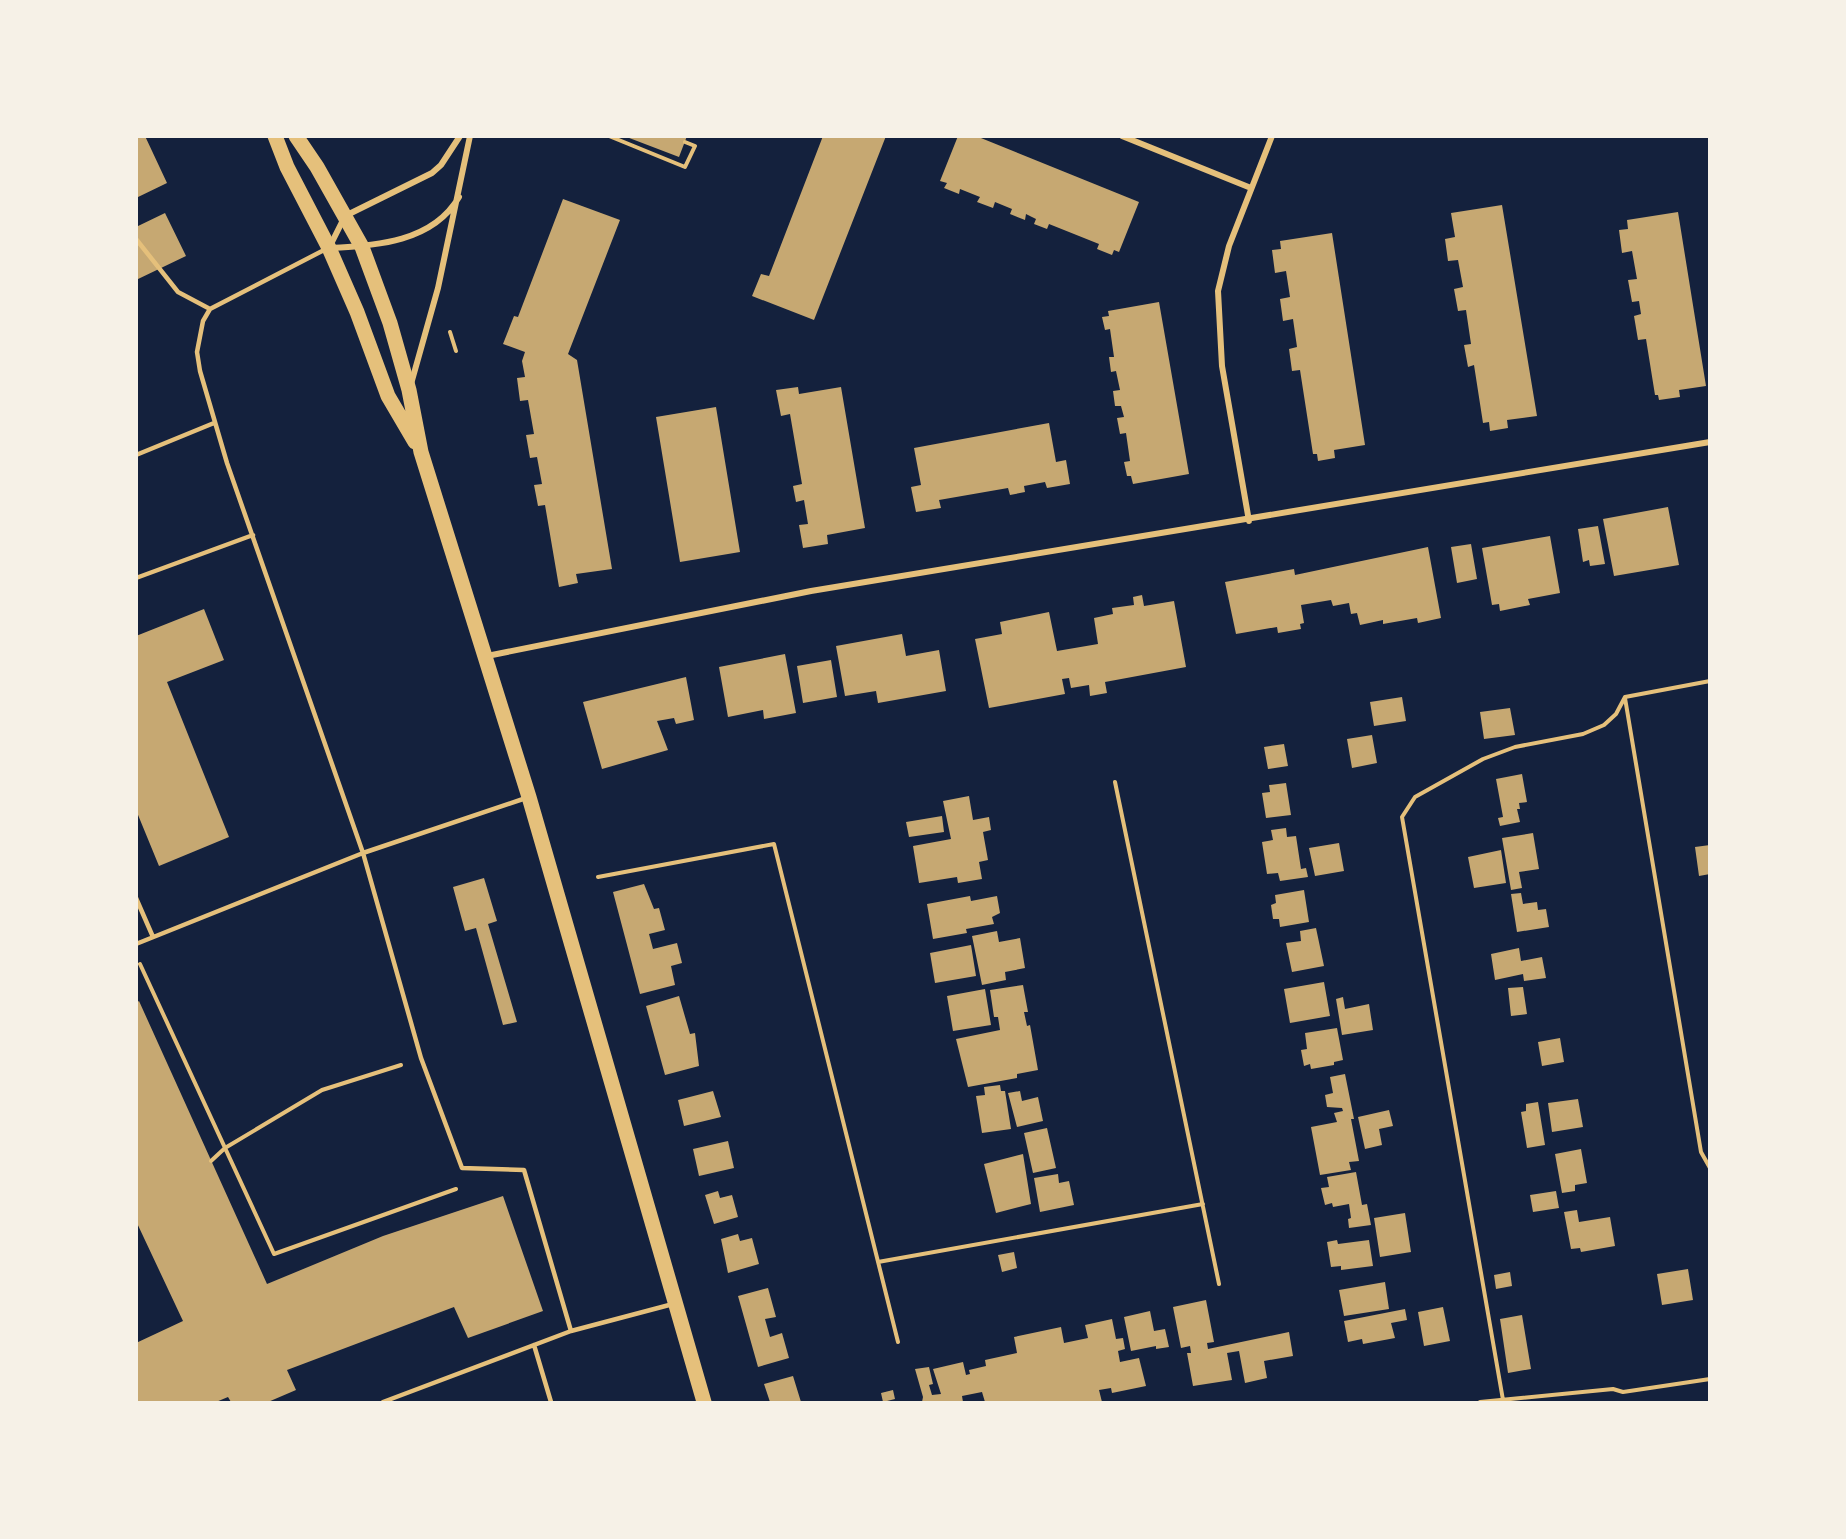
<svg xmlns="http://www.w3.org/2000/svg" width="1846" height="1539" font-family="Overpass,sans-serif">
<style>
.building{fill:#c6a872}
.lines{fill:none;stroke-linecap:round;stroke-linejoin:round}
.path{stroke:#e5c07b;stroke-width:4}
.service{stroke:#e5c07b;stroke-width:4.5}
.minor{stroke:#e5c07b;stroke-width:6}
.primary{stroke:#e5c07b;stroke-width:15}
</style>
<rect width="100%" height="100%" fill="#14213d"/>
<!-- building -->
<path class="building" d="M 136,136 L 145,136 L 167,183 L 136,198 Z
M 624,136 L 687,136 L 679,157 Z
M 823,136 L 886,136 L 814,320 L 752,296 L 761,274 L 769,276 Z
M 958,136 L 976,136 L 1139,202 L 1119,252 L 1114,250 L 1112,255 L 1097,249 L 1099,244 L 1049,224 L 1047,229 L 1034,224 L 1036,219 L 1026,214 L 1025,220 L 1010,214 L 1012,209 L 995,202 L 993,208 L 977,202 L 980,197 L 960,189 L 959,194 L 944,188 L 947,183 L 940,181 Z
M 563,199 L 620,220 L 568,354 L 577,360 L 612,569 L 576,574 L 578,583 L 559,587 L 545,505 L 538,506 L 534,485 L 542,484 L 537,457 L 530,458 L 526,435 L 534,434 L 528,400 L 520,401 L 517,378 L 525,377 L 522,361 L 525,352 L 503,344 L 514,316 L 518,317 Z
M 1502,205 L 1537,416 L 1507,420 L 1508,428 L 1490,431 L 1489,422 L 1483,423 L 1474,365 L 1468,367 L 1464,345 L 1471,344 L 1466,310 L 1458,311 L 1454,289 L 1463,287 L 1458,260 L 1448,261 L 1445,239 L 1455,237 L 1451,213 Z
M 1678,212 L 1706,386 L 1679,390 L 1680,397 L 1659,400 L 1658,395 L 1655,395 L 1646,339 L 1638,340 L 1634,316 L 1641,314 L 1639,301 L 1632,302 L 1628,280 L 1637,279 L 1632,251 L 1622,253 L 1619,230 L 1628,229 L 1627,220 Z
M 165,213 L 186,256 L 136,280 L 136,227 Z
M 1332,233 L 1365,445 L 1334,450 L 1335,458 L 1318,461 L 1317,454 L 1313,454 L 1300,370 L 1292,371 L 1289,349 L 1297,347 L 1293,319 L 1283,321 L 1280,299 L 1290,297 L 1286,271 L 1275,273 L 1272,250 L 1281,249 L 1280,241 Z
M 1159,302 L 1189,474 L 1133,484 L 1131,476 L 1127,476 L 1124,462 L 1130,461 L 1126,433 L 1120,434 L 1117,418 L 1124,417 L 1121,406 L 1115,406 L 1113,391 L 1120,390 L 1116,371 L 1111,372 L 1109,357 L 1114,357 L 1110,329 L 1105,330 L 1102,317 L 1109,316 L 1108,311 Z
M 798,387 L 799,394 L 841,387 L 865,528 L 827,535 L 828,544 L 803,548 L 799,525 L 808,524 L 804,500 L 796,502 L 793,486 L 802,484 L 790,414 L 781,416 L 776,390 Z
M 716,407 L 740,552 L 680,562 L 656,417 Z
M 1049,423 L 1056,462 L 1066,460 L 1070,484 L 1047,488 L 1045,482 L 1024,486 L 1025,492 L 1010,495 L 1008,488 L 939,500 L 941,508 L 916,512 L 911,487 L 921,485 L 914,448 Z
M 1668,507 L 1679,565 L 1614,576 L 1603,519 Z
M 1598,526 L 1605,564 L 1590,566 L 1589,560 L 1583,562 L 1578,529 Z
M 1550,536 L 1560,593 L 1528,599 L 1530,605 L 1500,611 L 1499,604 L 1492,605 L 1482,548 Z
M 1471,544 L 1477,579 L 1457,583 L 1451,547 Z
M 1428,547 L 1441,618 L 1418,623 L 1417,618 L 1383,624 L 1383,620 L 1360,625 L 1357,613 L 1351,614 L 1349,603 L 1333,606 L 1331,600 L 1301,605 L 1304,623 L 1300,624 L 1301,629 L 1278,633 L 1277,627 L 1236,634 L 1225,582 L 1294,569 L 1295,575 Z
M 1142,595 L 1144,606 L 1174,601 L 1186,667 L 1105,682 L 1107,693 L 1090,696 L 1089,685 L 1071,688 L 1069,678 L 1062,679 L 1065,694 L 989,708 L 975,639 L 1002,634 L 1000,622 L 1049,612 L 1057,651 L 1098,644 L 1094,618 L 1113,614 L 1112,608 L 1134,605 L 1133,597 Z
M 204,609 L 224,660 L 167,682 L 229,837 L 159,866 L 136,810 L 136,636 Z
M 902,634 L 906,656 L 939,650 L 946,691 L 878,703 L 876,691 L 845,696 L 836,646 Z
M 785,654 L 796,713 L 764,719 L 763,710 L 728,717 L 719,667 Z
M 831,660 L 837,697 L 803,703 L 797,666 Z
M 686,677 L 694,720 L 676,724 L 674,718 L 657,721 L 668,750 L 602,769 L 583,702 Z
M 1402,697 L 1406,721 L 1374,726 L 1370,702 Z
M 1510,708 L 1515,735 L 1484,739 L 1480,712 Z
M 1372,735 L 1377,763 L 1352,768 L 1347,739 Z
M 1284,744 L 1288,766 L 1268,769 L 1264,747 Z
M 1522,774 L 1527,802 L 1519,803 L 1520,809 L 1517,809 L 1520,822 L 1500,826 L 1498,818 L 1503,817 L 1496,779 Z
M 1286,783 L 1291,815 L 1266,818 L 1262,793 L 1270,792 L 1269,785 Z
M 969,796 L 973,820 L 989,817 L 991,830 L 983,832 L 988,860 L 979,862 L 982,879 L 958,883 L 957,877 L 919,883 L 913,846 L 951,839 L 943,801 Z
M 942,816 L 944,832 L 909,837 L 906,822 Z
M 1286,828 L 1287,837 L 1296,836 L 1301,869 L 1306,868 L 1308,877 L 1280,881 L 1278,873 L 1267,874 L 1262,842 L 1273,840 L 1271,830 Z
M 1533,833 L 1539,869 L 1519,872 L 1522,888 L 1511,890 L 1502,838 Z
M 1339,843 L 1344,871 L 1315,876 L 1309,848 Z
M 1710,845 L 1710,874 L 1699,876 L 1695,847 Z
M 1501,850 L 1506,883 L 1474,888 L 1468,857 Z
M 484,878 L 497,921 L 488,924 L 517,1022 L 503,1025 L 476,928 L 465,931 L 453,887 Z
M 644,884 L 654,909 L 659,908 L 665,930 L 649,934 L 653,949 L 677,943 L 682,963 L 671,966 L 675,985 L 640,994 L 613,892 Z
M 1304,890 L 1309,922 L 1280,927 L 1279,919 L 1273,919 L 1271,905 L 1276,903 L 1275,895 Z
M 1521,893 L 1523,904 L 1537,902 L 1538,910 L 1546,909 L 1549,927 L 1517,932 L 1511,894 Z
M 970,896 L 971,901 L 997,896 L 1000,913 L 992,917 L 994,924 L 966,929 L 967,933 L 933,939 L 927,904 Z
M 1316,928 L 1324,966 L 1292,972 L 1286,943 L 1301,941 L 1300,931 Z
M 997,931 L 999,942 L 1020,938 L 1025,968 L 1005,972 L 1006,980 L 982,985 L 972,936 Z
M 971,945 L 976,976 L 935,983 L 930,953 Z
M 1519,948 L 1521,961 L 1542,957 L 1546,978 L 1524,981 L 1523,974 L 1495,980 L 1491,954 Z
M 1324,982 L 1330,1016 L 1290,1023 L 1284,989 Z
M 1023,985 L 1028,1012 L 1024,1012 L 1027,1026 L 1030,1025 L 1038,1070 L 1017,1074 L 1017,1078 L 968,1087 L 956,1039 L 1000,1030 L 998,1017 L 994,1017 L 990,990 Z
M 1523,987 L 1527,1014 L 1511,1016 L 1508,988 Z
M 985,989 L 991,1025 L 953,1031 L 947,996 Z
M 679,996 L 690,1034 L 695,1033 L 699,1066 L 665,1075 L 646,1006 Z
M 1343,997 L 1345,1009 L 1369,1004 L 1373,1030 L 1342,1035 L 1336,999 Z
M 139,1001 L 267,1284 L 383,1236 L 503,1196 L 543,1311 L 468,1338 L 454,1307 L 287,1370 L 296,1390 L 268,1402 L 231,1402 L 228,1397 L 216,1402 L 136,1402 L 136,1343 L 183,1321 L 136,1221 L 136,1003 Z
M 1337,1028 L 1343,1060 L 1334,1062 L 1334,1065 L 1311,1069 L 1310,1064 L 1304,1066 L 1301,1050 L 1307,1049 L 1305,1033 Z
M 1560,1038 L 1564,1062 L 1542,1066 L 1538,1042 Z
M 1345,1074 L 1354,1119 L 1351,1119 L 1359,1161 L 1349,1162 L 1351,1170 L 1320,1175 L 1311,1127 L 1337,1122 L 1334,1113 L 1343,1111 L 1342,1108 L 1327,1107 L 1325,1095 L 1333,1093 L 1330,1077 Z
M 1000,1085 L 1001,1091 L 1005,1091 L 1011,1129 L 982,1133 L 976,1096 L 985,1095 L 984,1087 Z
M 713,1091 L 721,1117 L 684,1126 L 678,1100 Z
M 1020,1091 L 1022,1101 L 1038,1097 L 1043,1121 L 1017,1127 L 1008,1093 Z
M 1578,1099 L 1583,1127 L 1552,1132 L 1548,1103 Z
M 1538,1102 L 1545,1145 L 1527,1148 L 1521,1112 L 1526,1111 L 1526,1104 Z
M 1389,1110 L 1393,1126 L 1379,1129 L 1382,1145 L 1365,1149 L 1358,1117 Z
M 1047,1128 L 1056,1168 L 1033,1173 L 1024,1133 Z
M 728,1141 L 734,1168 L 699,1176 L 693,1149 Z
M 1581,1149 L 1587,1183 L 1575,1185 L 1575,1191 L 1562,1193 L 1555,1154 Z
M 1023,1154 L 1031,1204 L 996,1213 L 984,1164 Z
M 1356,1172 L 1362,1205 L 1367,1204 L 1371,1225 L 1349,1228 L 1348,1219 L 1351,1218 L 1349,1204 L 1333,1207 L 1332,1203 L 1325,1205 L 1321,1188 L 1329,1187 L 1327,1177 Z
M 1058,1174 L 1059,1183 L 1069,1181 L 1074,1205 L 1040,1212 L 1034,1178 Z
M 718,1191 L 720,1198 L 732,1195 L 738,1217 L 714,1224 L 705,1195 Z
M 1556,1191 L 1559,1208 L 1533,1212 L 1530,1195 Z
M 1577,1210 L 1579,1222 L 1610,1217 L 1615,1246 L 1581,1252 L 1580,1248 L 1571,1249 L 1564,1212 Z
M 1405,1213 L 1411,1252 L 1380,1257 L 1374,1218 Z
M 738,1234 L 740,1241 L 752,1238 L 759,1264 L 728,1273 L 721,1239 Z
M 1337,1240 L 1338,1244 L 1369,1240 L 1373,1266 L 1341,1270 L 1341,1266 L 1331,1267 L 1327,1242 Z
M 1014,1252 L 1017,1268 L 1002,1272 L 998,1255 Z
M 1688,1269 L 1693,1300 L 1662,1305 L 1657,1274 Z
M 1510,1272 L 1512,1286 L 1496,1289 L 1494,1275 Z
M 1385,1282 L 1389,1309 L 1344,1316 L 1339,1290 Z
M 768,1288 L 776,1317 L 765,1319 L 770,1337 L 782,1333 L 789,1358 L 758,1367 L 738,1296 Z
M 1206,1300 L 1214,1342 L 1207,1343 L 1208,1349 L 1289,1332 L 1293,1356 L 1264,1361 L 1267,1378 L 1245,1383 L 1239,1351 L 1227,1353 L 1232,1380 L 1193,1386 L 1187,1353 L 1191,1353 L 1190,1346 L 1181,1348 L 1173,1307 Z
M 1443,1307 L 1450,1341 L 1424,1346 L 1418,1312 Z
M 1405,1309 L 1407,1320 L 1391,1323 L 1395,1338 L 1363,1344 L 1362,1339 L 1348,1342 L 1344,1321 Z
M 1150,1311 L 1154,1331 L 1165,1329 L 1169,1347 L 1156,1349 L 1156,1346 L 1131,1351 L 1124,1317 Z
M 1522,1315 L 1531,1369 L 1508,1373 L 1500,1319 Z
M 1112,1319 L 1116,1339 L 1123,1338 L 1125,1349 L 1118,1351 L 1120,1362 L 1139,1358 L 1146,1386 L 1112,1393 L 1111,1388 L 1099,1390 L 1102,1402 L 985,1402 L 982,1392 L 962,1396 L 963,1402 L 922,1402 L 923,1397 L 915,1369 L 929,1367 L 933,1384 L 929,1385 L 932,1395 L 941,1394 L 933,1369 L 963,1362 L 966,1375 L 970,1374 L 969,1370 L 986,1366 L 985,1360 L 1017,1353 L 1014,1337 L 1061,1327 L 1064,1343 L 1088,1338 L 1085,1325 Z
M 793,1376 L 801,1402 L 770,1402 L 764,1384 Z
M 893,1390 L 895,1399 L 883,1402 L 881,1393 Z"/>
<g class="lines">
<!-- path -->
<path class="path" d="M 609,136 L 685,167 L 695,146 L 685,142
M 450,332 L 456,351
M 1625,698 L 1701,1152 L 1710,1168
M 1115,782 L 1219,1284
M 598,877 L 774,844 L 898,1342
M 140,964 L 274,1254 L 456,1189
M 211,1161 L 225,1148 L 322,1090 L 401,1065
M 878,1262 L 1203,1204
M 1503,1400 L 1402,817 L 1415,797 L 1483,759 L 1515,747 L 1583,734 L 1604,725 L 1616,714 L 1625,697 L 1710,681
M 1480,1402 L 1613,1389 L 1623,1392 L 1710,1379"/>
<!-- service -->
<path class="service" d="M 136,239 L 178,292 L 210,309
M 326,249 L 210,309 L 203,321 L 197,352 L 200,371 L 227,463 L 363,853 L 526,798
M 136,455 L 214,423
M 136,578 L 253,535
M 136,898 L 153,937
M 136,944 L 363,853 L 421,1058 L 462,1168 L 524,1170 L 571,1331 L 383,1402
M 571,1331 L 673,1304
M 534,1345 L 551,1402"/>
<!-- minor -->
<path class="minor" d="M 1122,136 L 1251,188
M 459,197 C 433,242 376,246 329,248 L 345,216 L 432,173 L 441,165 L 460,136
M 411,384 L 438,288 L 470,136
M 1249,521 L 1222,366 L 1218,291 L 1229,246 L 1272,136
M 487,656 L 811,591 L 1710,442"/>
<!-- primary -->
<path class="primary" d="M 275,136 L 287,167 L 329,248 L 357,312 L 388,396 L 415,442
M 296,136 L 317,167 L 362,247 L 390,323 L 409,390 L 421,452 L 529,797 L 704,1402"/>
</g>
<!-- border -->
<rect width="1846" height="1539" fill="none" stroke="#f6f1e7" stroke-width="276"/>
</svg>
